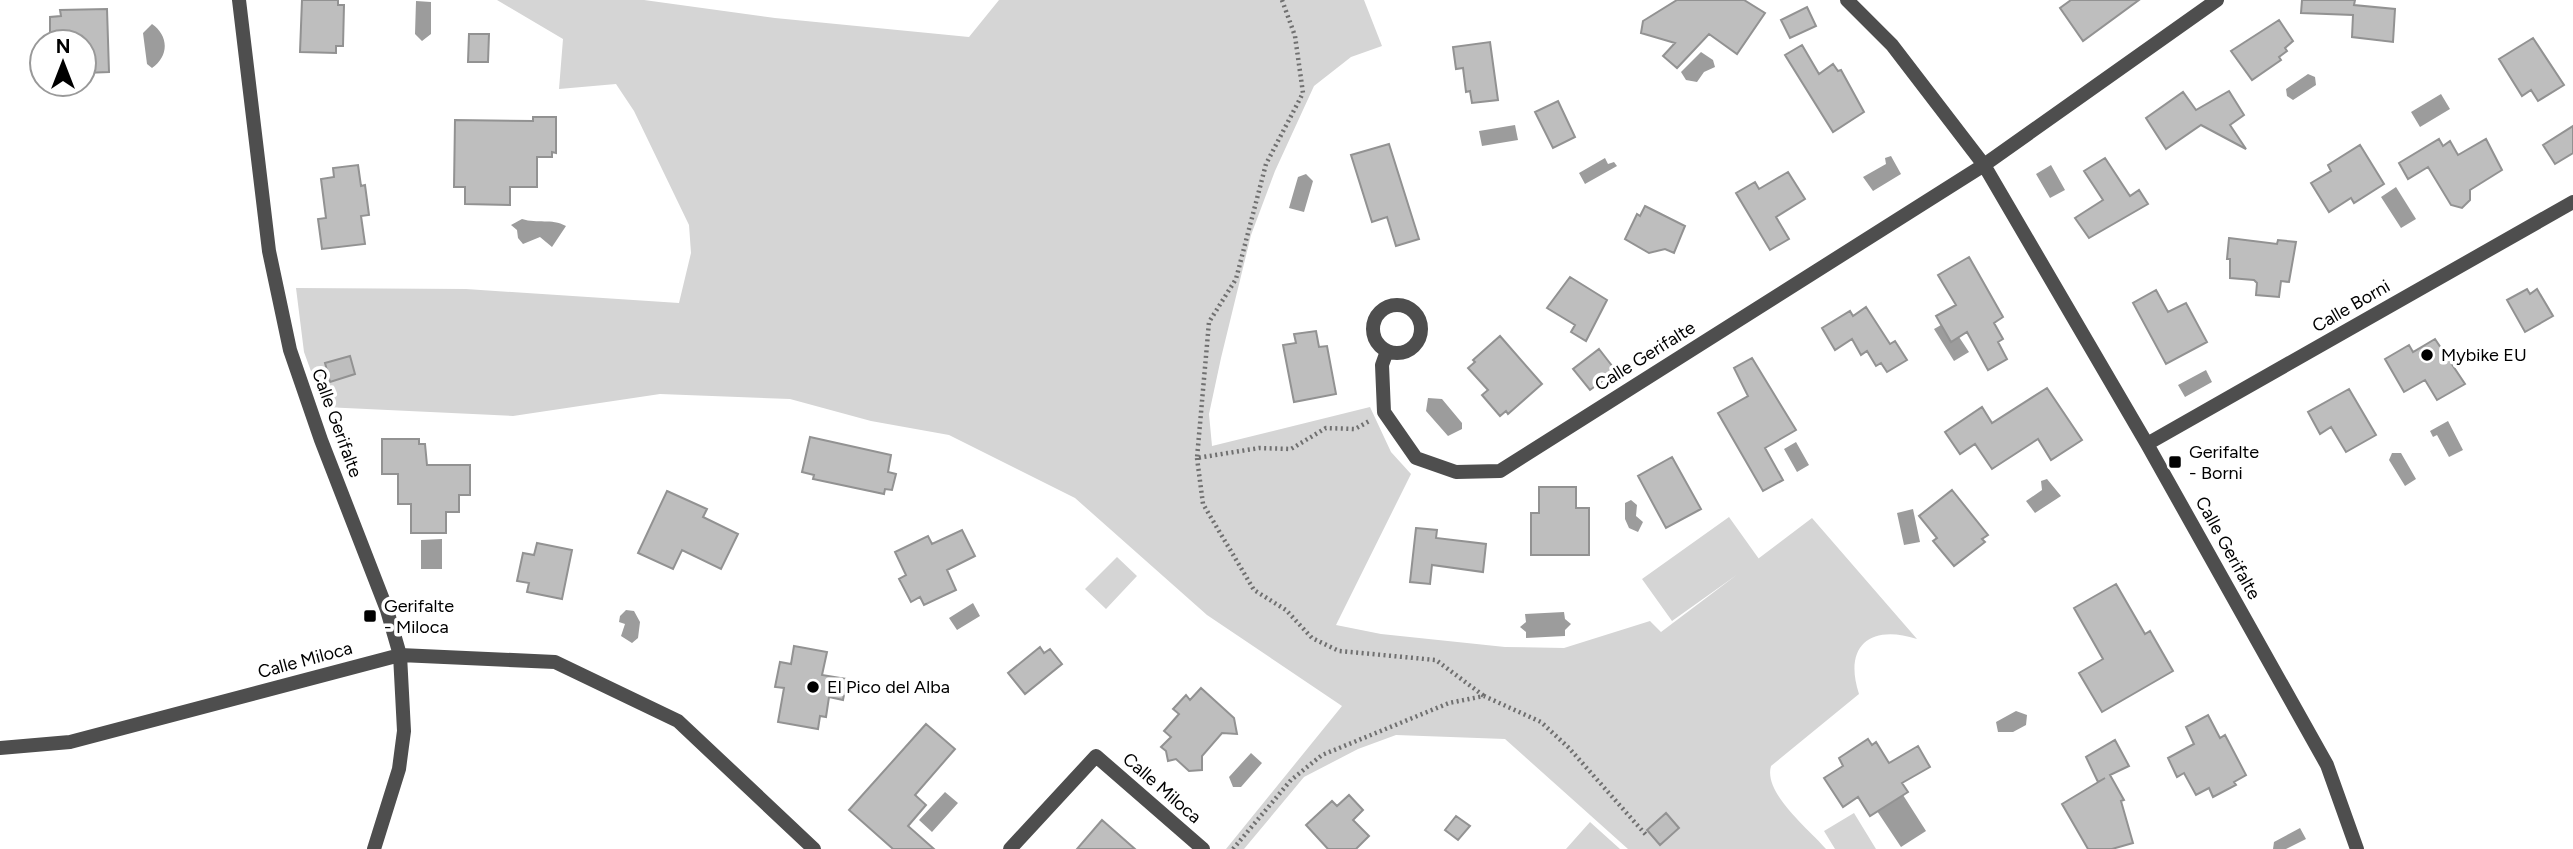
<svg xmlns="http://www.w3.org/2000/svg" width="2573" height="849" font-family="Figtree,sans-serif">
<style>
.green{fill:#d5d5d5}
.water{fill:#9c9c9c}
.building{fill:#bebebe;stroke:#929292;stroke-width:2}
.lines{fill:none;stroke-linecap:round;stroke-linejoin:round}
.path{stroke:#707070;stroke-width:4.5;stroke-dasharray:2 3.5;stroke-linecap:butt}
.minor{stroke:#4e4e4e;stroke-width:14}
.poi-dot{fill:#000;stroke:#fff;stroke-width:2.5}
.labels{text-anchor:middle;stroke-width:7;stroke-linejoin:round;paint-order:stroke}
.street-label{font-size:18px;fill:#000;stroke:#fff}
.poi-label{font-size:18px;fill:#000;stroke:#fff;text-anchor:start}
</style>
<rect width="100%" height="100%" fill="#fff"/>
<!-- green -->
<path class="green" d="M 497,0 L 644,0 L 775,18 L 969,37 L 999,0 L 1364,0 L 1382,46 L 1351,57 L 1314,86 L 1275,171 L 1251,235 L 1221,358 L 1209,414 L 1212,446 L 1370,407 L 1391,452 L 1411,474 L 1336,625 L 1381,634 L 1505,647 L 1564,648 L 1650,621 L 1661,632 L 1812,518 L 1917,639 C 1871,624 1843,645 1859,694 L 1771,766 C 1763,793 1809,829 1826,849 L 1628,849 L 1505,739 L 1396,735 L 1358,749 L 1304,777 L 1244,849 L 1226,849 L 1342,706 L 1207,615 L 1075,498 L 949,435 L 871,421 L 790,399 L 660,394 L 513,416 L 324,407 L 304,352 L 296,288 L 466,289 L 679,303 L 691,253 L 689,225 L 634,111 L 616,84 L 559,89 L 563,39 Z
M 1729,517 L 1759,559 L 1672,621 L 1642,579 Z
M 1117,557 L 1137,576 L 1106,609 L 1085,589 Z
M 1854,813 L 1876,849 L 1835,849 L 1824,831 Z
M 1590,822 L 1620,849 L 1566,849 Z"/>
<!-- water -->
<path class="water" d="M 416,1 L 431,2 L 431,34 L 422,41 L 415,34 Z
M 152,24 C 169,36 169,56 152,68 L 147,64 L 143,33 Z
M 1701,52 L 1713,60 L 1715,67 L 1704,72 L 1697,82 L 1686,80 L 1681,72 Z
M 2308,74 L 2315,77 L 2316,85 L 2293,100 L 2287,96 L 2286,89 Z
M 2441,94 L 2450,109 L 2420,127 L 2411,112 Z
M 1515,125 L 1518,140 L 1482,146 L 1479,131 Z
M 1891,156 L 1901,174 L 1873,191 L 1863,177 L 1886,164 L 1885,158 Z
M 1605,158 L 1608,164 L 1614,162 L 1617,166 L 1585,184 L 1579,173 Z
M 2051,165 L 2065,190 L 2050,198 L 2036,174 Z
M 1306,174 L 1313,181 L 1304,212 L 1289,208 L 1298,177 Z
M 2396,187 L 2416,219 L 2401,228 L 2381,197 Z
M 522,219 C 538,224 551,218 566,226 L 552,247 L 540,237 L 523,244 L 518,238 L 517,230 L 511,225 Z
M 1941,325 L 1951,342 L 1959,337 L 1969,352 L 1954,361 L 1934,329 Z
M 2206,370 L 2212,382 L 2185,397 L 2178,385 Z
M 1428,398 L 1442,399 L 1462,423 L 1462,429 L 1448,436 L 1426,411 Z
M 2448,421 L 2463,450 L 2449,457 L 2437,435 L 2433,437 L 2430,431 Z
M 1796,442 L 1809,465 L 1797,472 L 1784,449 Z
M 2392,453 L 2401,453 L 2416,479 L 2405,486 L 2389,460 Z
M 2047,479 L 2061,496 L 2035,513 L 2026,501 L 2042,490 L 2041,481 Z
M 1631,500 L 1637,505 L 1636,516 L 1643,522 L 1638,532 L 1629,528 L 1625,519 L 1625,503 Z
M 1913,509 L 1920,542 L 1904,545 L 1897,513 Z
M 442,539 L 442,569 L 421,569 L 421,540 Z
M 973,603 L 980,616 L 957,630 L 949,618 Z
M 626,610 L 634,611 L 640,622 L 638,638 L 632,643 L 621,636 L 625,624 L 619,622 L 620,616 Z
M 1564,612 L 1565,619 L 1571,624 L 1565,630 L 1565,636 L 1526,638 L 1526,632 L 1520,627 L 1526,622 L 1525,614 Z
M 2016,711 L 2027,715 L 2026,725 L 2013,732 L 1998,732 L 1996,722 Z
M 1251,753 L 1262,763 L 1241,787 L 1233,787 L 1229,777 Z
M 945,792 L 958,803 L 932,832 L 919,820 Z
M 1903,795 L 1926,831 L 1901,847 L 1877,811 Z
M 2300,828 L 2306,839 L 2286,849 L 2273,849 L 2274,842 Z"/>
<!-- building -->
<path class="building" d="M 302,0 L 338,0 L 338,5 L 344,5 L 343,46 L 336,46 L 336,53 L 300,52 Z
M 1677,0 L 1744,0 L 1765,13 L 1737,54 L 1709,34 L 1677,68 L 1663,56 L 1675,43 L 1641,33 L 1643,21 Z
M 2071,0 L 2139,0 L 2083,41 L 2060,8 Z
M 2302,0 L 2355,0 L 2354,5 L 2395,9 L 2393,42 L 2352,37 L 2353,15 L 2301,13 Z
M 1807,7 L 1816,26 L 1790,38 L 1781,20 Z
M 107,9 L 109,72 L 84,73 L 84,42 L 50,42 L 50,17 L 61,16 L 60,10 Z
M 2279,20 L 2293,41 L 2285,48 L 2287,51 L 2279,57 L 2281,60 L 2252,80 L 2231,51 Z
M 469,34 L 489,34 L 488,62 L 468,62 Z
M 2533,38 L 2564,85 L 2538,101 L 2531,90 L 2522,96 L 2499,59 Z
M 1490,42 L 1498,100 L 1472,103 L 1470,91 L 1466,92 L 1463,68 L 1456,69 L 1453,47 Z
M 1802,45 L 1819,74 L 1833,64 L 1838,71 L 1841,70 L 1864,112 L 1833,132 L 1785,55 Z
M 2229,91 L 2244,115 L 2230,125 L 2246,149 L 2201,125 L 2166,149 L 2146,118 L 2183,92 L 2196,110 Z
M 1558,101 L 1575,137 L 1553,148 L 1535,112 Z
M 533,117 L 556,117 L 556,153 L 552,152 L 552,157 L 537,157 L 537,187 L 510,187 L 510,205 L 465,204 L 465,187 L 454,187 L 455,120 L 533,121 Z
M 2573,126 L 2573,153 L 2555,164 L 2543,145 Z
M 2439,139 L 2443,146 L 2450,141 L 2458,155 L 2486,139 L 2502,170 L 2470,190 L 2470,200 L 2462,208 L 2451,205 L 2428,167 L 2408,179 L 2399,163 Z
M 1389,144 L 1419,239 L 1396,246 L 1387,217 L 1372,222 L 1351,155 Z
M 2360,145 L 2384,184 L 2354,203 L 2351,198 L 2329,212 L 2311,183 L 2331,171 L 2328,165 Z
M 2105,158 L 2130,196 L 2139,190 L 2148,204 L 2089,238 L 2075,218 L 2103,200 L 2084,171 Z
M 358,165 L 361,186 L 365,185 L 369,215 L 361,216 L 365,244 L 322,249 L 318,219 L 326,218 L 321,179 L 334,177 L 333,168 Z
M 1788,172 L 1805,199 L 1776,217 L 1789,239 L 1770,250 L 1736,193 L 1755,182 L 1759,189 Z
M 1645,206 L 1685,226 L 1674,253 L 1665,249 L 1649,253 L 1625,239 L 1637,214 L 1640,216 Z
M 2229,238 L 2277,244 L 2278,240 L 2296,242 L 2289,282 L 2281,281 L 2279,297 L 2256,295 L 2257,283 L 2254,280 L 2230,278 L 2230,259 L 2227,259 Z
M 1969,257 L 2003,317 L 1994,323 L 2003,339 L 1998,342 L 2007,359 L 1988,370 L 1967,332 L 1951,342 L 1936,316 L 1956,305 L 1938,275 Z
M 1570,277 L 1607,300 L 1586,341 L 1571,332 L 1575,325 L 1547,308 Z
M 2527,289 L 2530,294 L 2537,289 L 2553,316 L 2525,332 L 2507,300 Z
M 2156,290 L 2168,312 L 2186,303 L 2207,342 L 2166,364 L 2133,303 Z
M 1866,307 L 1890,344 L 1895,341 L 1907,360 L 1887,372 L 1881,363 L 1876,366 L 1867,351 L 1861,355 L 1852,339 L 1835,350 L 1822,328 L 1850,311 L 1853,316 Z
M 1316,331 L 1319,347 L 1327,346 L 1336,394 L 1294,402 L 1283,345 L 1296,343 L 1294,334 Z
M 1500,336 L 1542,384 L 1508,414 L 1506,411 L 1500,416 L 1482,395 L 1488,390 L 1468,368 L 1475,362 L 1473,360 Z
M 2435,339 L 2465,384 L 2437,400 L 2425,380 L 2404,392 L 2385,359 L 2409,345 L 2413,352 Z
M 1599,349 L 1616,371 L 1590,390 L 1573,369 Z
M 350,356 L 355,374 L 330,382 L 325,363 Z
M 1752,358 L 1796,430 L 1765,448 L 1783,480 L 1763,491 L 1718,413 L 1748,396 L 1734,368 Z
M 2047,388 L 2082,440 L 2051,460 L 2038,439 L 1992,469 L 1975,444 L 1960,454 L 1945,432 L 1982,407 L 1992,423 Z
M 2349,389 L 2376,435 L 2346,452 L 2331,427 L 2320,434 L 2308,412 Z
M 810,437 L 891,455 L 888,472 L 896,474 L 892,490 L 885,489 L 884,494 L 813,479 L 814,475 L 802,472 Z
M 382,439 L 419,439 L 419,444 L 425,444 L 427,465 L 470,465 L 470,495 L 459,495 L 459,512 L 446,512 L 446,533 L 411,533 L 411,504 L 398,504 L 398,474 L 382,474 Z
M 1672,457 L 1701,509 L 1666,528 L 1638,476 Z
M 1539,487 L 1576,487 L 1576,508 L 1589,508 L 1589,555 L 1531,555 L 1531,513 L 1539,513 Z
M 1952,490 L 1988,535 L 1982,539 L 1985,542 L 1954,566 L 1933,541 L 1937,538 L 1919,516 Z
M 667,491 L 707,509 L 703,517 L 738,534 L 721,569 L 682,550 L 673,569 L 638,553 Z
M 1416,528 L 1437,530 L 1436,538 L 1486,544 L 1483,572 L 1432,565 L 1430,584 L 1410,582 Z
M 962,530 L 975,556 L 947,570 L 956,590 L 924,605 L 920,597 L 911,602 L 899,579 L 906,575 L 895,552 L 928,536 L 932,544 Z
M 537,543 L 572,550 L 562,599 L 527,592 L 529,583 L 517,581 L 523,553 L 534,555 Z
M 2116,584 L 2145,634 L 2150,631 L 2173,671 L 2102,712 L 2079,673 L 2103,659 L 2074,608 Z
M 794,646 L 827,652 L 822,675 L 847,679 L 843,700 L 829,697 L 826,717 L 820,716 L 818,729 L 778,722 L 784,688 L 775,687 L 780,662 L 791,664 Z
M 1040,647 L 1044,653 L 1050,649 L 1062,664 L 1025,694 L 1008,673 Z
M 1201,688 L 1234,718 L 1237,734 L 1222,733 L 1202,756 L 1202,770 L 1189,771 L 1176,759 L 1168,761 L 1166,751 L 1161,747 L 1171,737 L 1164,731 L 1179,714 L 1173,709 L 1186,695 L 1190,700 Z
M 2208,715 L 2220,738 L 2225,735 L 2246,775 L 2234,782 L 2236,785 L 2213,797 L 2209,788 L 2196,795 L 2184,773 L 2177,777 L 2168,758 L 2194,744 L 2186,727 Z
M 926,724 L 955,749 L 915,795 L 926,805 L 908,826 L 934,849 L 893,849 L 849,810 Z
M 1868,739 L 1872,745 L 1876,742 L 1889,763 L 1918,746 L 1930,767 L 1902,783 L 1908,792 L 1870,816 L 1858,797 L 1843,807 L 1824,778 L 1843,766 L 1839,758 Z
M 2115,740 L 2129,766 L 2110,775 L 2124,800 L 2121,801 L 2133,843 L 2112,849 L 2088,849 L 2062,804 L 2105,778 L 2098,782 L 2086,757 Z
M 1349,795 L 1363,810 L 1353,820 L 1369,836 L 1356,849 L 1328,849 L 1306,825 L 1332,801 L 1337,806 Z
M 1666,813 L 1679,828 L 1660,845 L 1647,830 Z
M 1456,816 L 1470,826 L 1458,840 L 1445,830 Z
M 1102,820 L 1135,849 L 1077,849 Z"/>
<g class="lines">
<!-- path -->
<path class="path" d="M 1282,0 L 1295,36 L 1303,93 L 1266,164 L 1236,279 L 1209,322 L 1197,458 L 1259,448 L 1291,449 L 1326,428 L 1355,429 L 1371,420
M 1197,458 L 1203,504 L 1254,590 L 1286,610 L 1312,638 L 1339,651 L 1436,660 L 1484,696
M 1233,849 L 1291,780 L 1322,755 L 1449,703 L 1484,696 L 1541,722 L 1569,748 L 1647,836"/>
<!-- minor -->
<path class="minor" d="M 239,0 L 269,251 L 290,350 L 321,440 L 387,610 L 400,655 L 404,731 L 399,769 L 374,849
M 1847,0 L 1892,45 L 1984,165 L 2147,444 L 2327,765 L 2357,849
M1373 329a24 24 0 1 1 48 0a24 24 0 1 1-48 0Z
M 1387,351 L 1382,365 L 1384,412 L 1416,458 L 1456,472 L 1500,471 L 1984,165 L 2217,0
M 2147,444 L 2573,202
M 0,748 L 70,742 L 400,655 L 555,662 L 678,721 L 814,849
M 1010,849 L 1096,756 L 1203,849"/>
</g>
<!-- markers -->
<g class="poi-dot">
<circle cx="2427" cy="355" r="7"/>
<rect x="2168" y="455" width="14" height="14" rx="3.5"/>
<rect x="363" y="609" width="14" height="14" rx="3.5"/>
<circle cx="813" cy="687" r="7"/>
</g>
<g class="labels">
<!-- street labels -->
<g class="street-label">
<text transform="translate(2351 306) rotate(-30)" y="6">Calle Borni</text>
<text transform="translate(1645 356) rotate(-32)" y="6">Calle Gerifalte</text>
<text transform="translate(337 423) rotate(70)" y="6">Calle Gerifalte</text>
<text transform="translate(2228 548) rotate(61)" y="6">Calle Gerifalte</text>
<text transform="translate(305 660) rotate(-15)" y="6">Calle Miloca</text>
<text transform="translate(1162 788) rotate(41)" y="6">Calle Miloca</text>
</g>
<!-- poi labels -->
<g class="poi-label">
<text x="2441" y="361">Mybike EU</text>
<text x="2189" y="458">Gerifalte<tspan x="2189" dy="21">- Borni</tspan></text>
<text x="384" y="612">Gerifalte<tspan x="384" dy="21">- Miloca</tspan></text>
<text x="827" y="693">El Pico del Alba</text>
</g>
</g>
<!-- north arrow -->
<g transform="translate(63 63)"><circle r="33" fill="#ffffff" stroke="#999999" stroke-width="2"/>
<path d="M0-5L12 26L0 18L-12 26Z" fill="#000000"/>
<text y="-10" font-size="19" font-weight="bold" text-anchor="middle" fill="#000000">N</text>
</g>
</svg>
